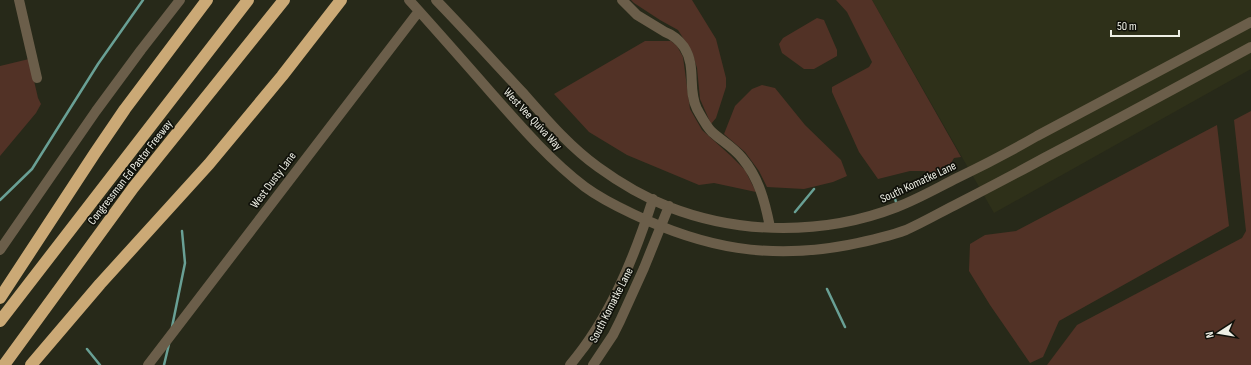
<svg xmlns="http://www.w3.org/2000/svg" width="1251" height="365" font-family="'Sofia Sans Condensed',sans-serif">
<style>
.built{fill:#2e3019}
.green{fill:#523226}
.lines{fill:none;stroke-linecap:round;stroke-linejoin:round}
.stream{stroke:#69a095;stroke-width:2.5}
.minor{stroke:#6b5e4a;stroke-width:10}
.highway{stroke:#cba976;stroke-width:12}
.labels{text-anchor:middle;stroke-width:3.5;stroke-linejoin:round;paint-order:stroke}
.street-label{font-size:12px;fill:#eeefe5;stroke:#10110a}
</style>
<rect width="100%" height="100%" fill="#272919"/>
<!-- built -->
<path class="built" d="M 872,0 L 1251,0 L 1251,69 L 994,213 Z"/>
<!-- green -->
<path class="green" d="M 631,0 L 692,0 L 716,39 L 726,78 L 726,87 L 716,118 L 711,124 L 700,99 L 697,68 L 692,52 L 678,30 L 660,20 L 634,3 Z
M 836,0 L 872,0 L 961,157 L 954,158 L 951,163 L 949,173 L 939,177 L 924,171 L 910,171 L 878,179 L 859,152 L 832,92 L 832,87 L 869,67 L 872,62 L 847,12 Z
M 817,18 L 824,20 L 837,50 L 837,56 L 814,69 L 804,69 L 782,53 L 779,44 L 783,38 Z
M 645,41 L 671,41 L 677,46 L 683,57 L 690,109 L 702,130 L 731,156 L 745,170 L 756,192 L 714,183 L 699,185 L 627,155 L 589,132 L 554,94 Z
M 29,59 L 38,98 L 41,104 L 36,113 L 0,156 L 0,66 Z
M 762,85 L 775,88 L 805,125 L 841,160 L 847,176 L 833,182 L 804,189 L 767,187 L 759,171 L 745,152 L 724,134 L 735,106 L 752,89 Z
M 1251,111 L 1251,365 L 1047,365 L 1077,325 L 1242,238 L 1246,231 L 1234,120 Z
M 1217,125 L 1229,226 L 1059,321 L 1043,357 L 1030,363 L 990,305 L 969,271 L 970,244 L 985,235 L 1016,231 Z"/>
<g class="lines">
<!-- stream -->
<path class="stream" d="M 893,192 L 896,202
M 0,200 L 32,169 L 98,64 L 143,0
M 795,212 L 814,189
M 827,289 L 845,327
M 172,327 L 185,263 L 182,231
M 87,349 L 100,365
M 164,365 L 169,344"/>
<!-- minor -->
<path class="minor" d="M 19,0 L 37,78
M 409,0 C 438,32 466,64 494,96 C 523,129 551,161 585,187 C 600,198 616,206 633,214 C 704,248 769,260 848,245 C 868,241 887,237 906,230 C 924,222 941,212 959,203 C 988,188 1017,173 1046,157 C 1115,121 1183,84 1251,47
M 436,0 C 466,31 495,63 524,94 C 547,120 570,147 598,167 C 620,183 644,197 669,207 C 741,235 825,235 897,207 C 918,199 937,188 957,178 C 984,165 1011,151 1037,136 C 1109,98 1180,60 1251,22
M 622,0 L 637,15 L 665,32 C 673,35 679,40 684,47 C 697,67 687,89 697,109 C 701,116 706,126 712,132 C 722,141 733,147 742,158 C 759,178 765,202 770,227
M 0,250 L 96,111 L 141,50 L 180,0
M 148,365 L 419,11
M 570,365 C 610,318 634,258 653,199
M 593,365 L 613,335 L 620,321 L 644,268 L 669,206"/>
<!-- highway -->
<path class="highway" d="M 0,298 L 95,153 L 125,109 L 207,0
M 0,321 L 248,0
M 4,365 L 133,188 L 284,0
M 31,365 L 100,284 L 209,164 L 282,76 L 341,0"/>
</g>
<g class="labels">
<!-- street labels -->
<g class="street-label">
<text transform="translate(533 119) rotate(47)" y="4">West Vee Quiva Way</text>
<text transform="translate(130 172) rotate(-52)" y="4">Congressman Ed Pastor Freeway</text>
<text transform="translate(273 180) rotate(-53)" y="4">West Dusty Lane</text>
<text transform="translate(918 182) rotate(-25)" y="4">South Komatke Lane</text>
<text transform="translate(611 305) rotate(-63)" y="4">South Komatke Lane</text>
</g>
</g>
<!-- north arrow -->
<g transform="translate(1219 333) rotate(258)" stroke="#10110a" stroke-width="3" paint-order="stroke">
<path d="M0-3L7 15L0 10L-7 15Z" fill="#eeefe5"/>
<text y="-6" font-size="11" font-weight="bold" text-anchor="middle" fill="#eeefe5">N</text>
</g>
<!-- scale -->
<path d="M1111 30v6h68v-6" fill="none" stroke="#eeefe5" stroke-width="2"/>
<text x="1117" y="30" font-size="12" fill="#eeefe5" stroke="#10110a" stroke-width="3" paint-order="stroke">50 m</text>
</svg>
